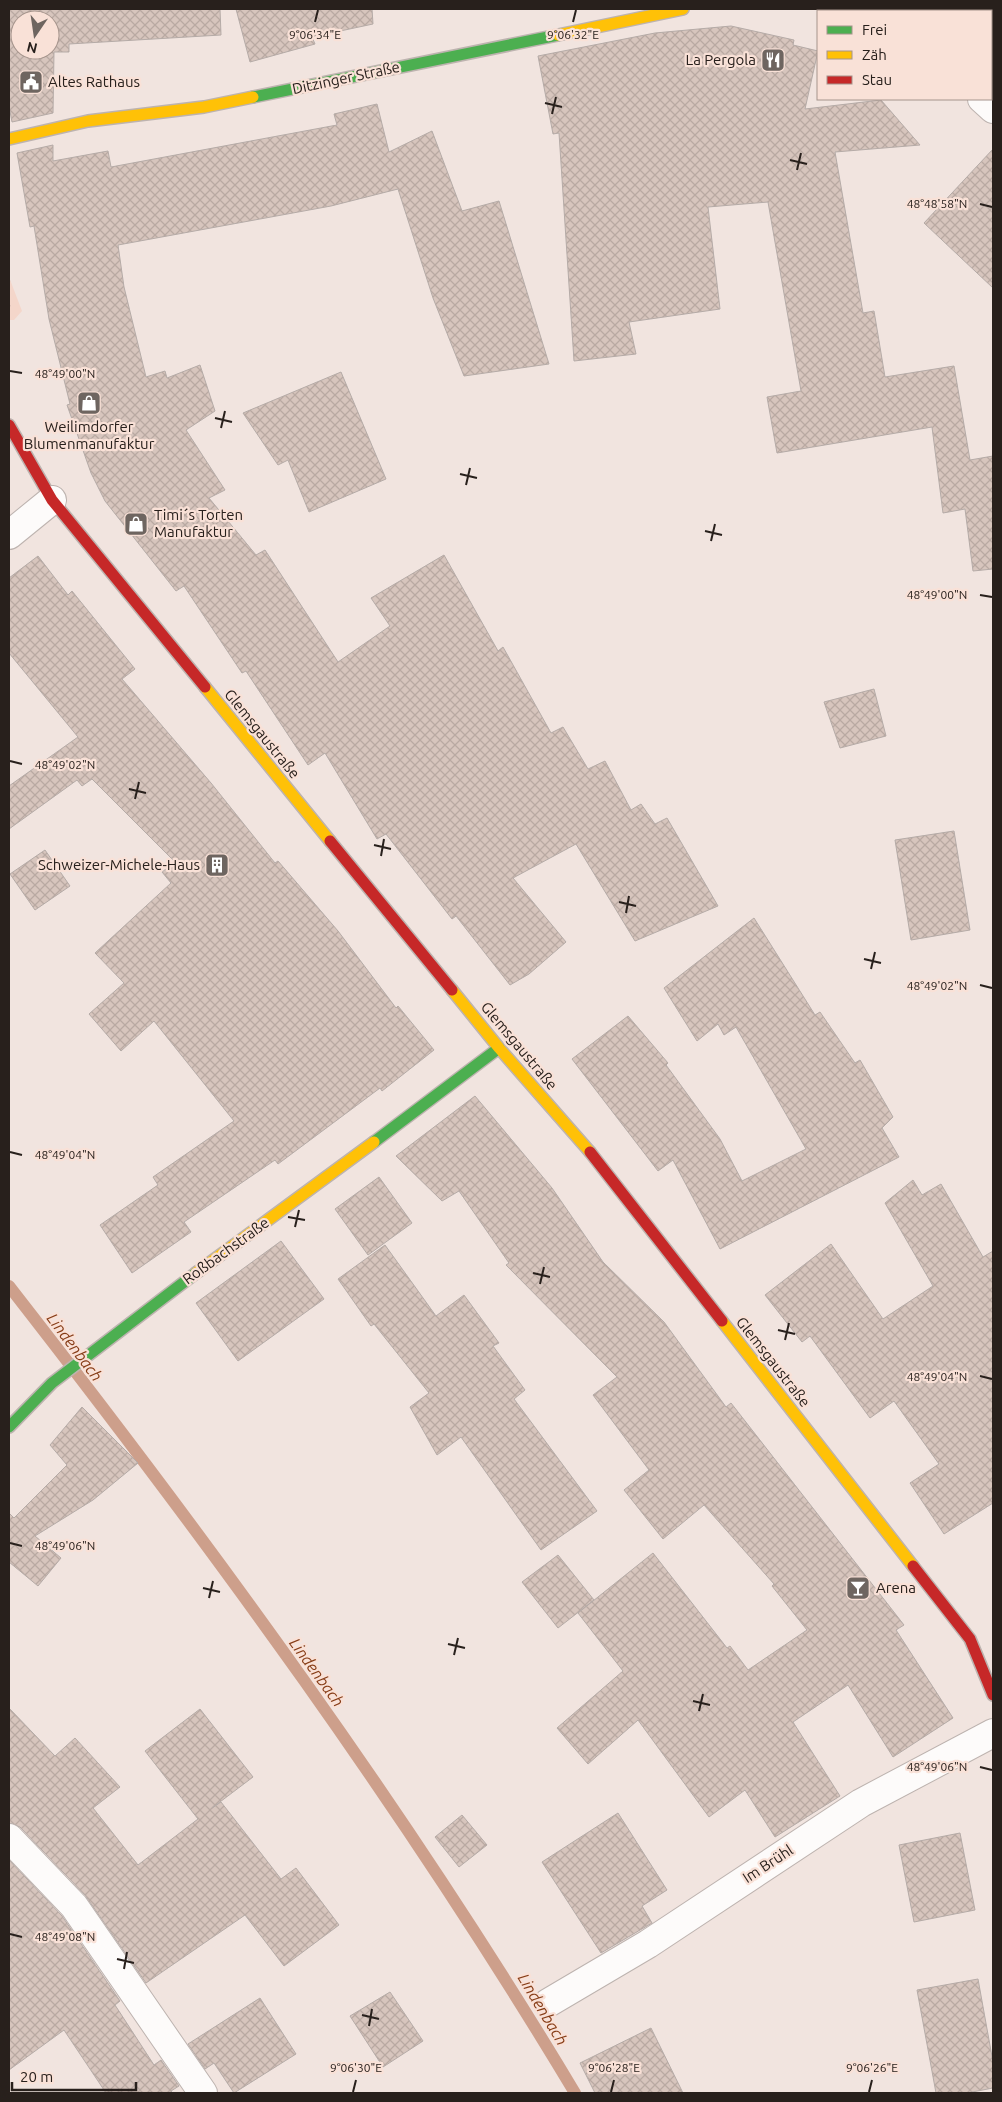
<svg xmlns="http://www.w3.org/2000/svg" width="1002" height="2102" font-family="Ubuntu,sans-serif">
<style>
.grass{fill:url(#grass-tufts)}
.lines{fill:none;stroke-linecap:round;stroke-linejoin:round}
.stream{stroke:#cd9f8b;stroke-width:12}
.building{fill:url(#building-cross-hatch);stroke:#b5aba7;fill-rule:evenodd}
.street-casing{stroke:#bdb3af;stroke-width:30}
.fast-casing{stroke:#bdb3af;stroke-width:14}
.slow-casing{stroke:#bdb3af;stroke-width:14}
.jam-casing{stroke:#bdb3af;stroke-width:14}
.street{stroke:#fdfbfa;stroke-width:28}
.fast{stroke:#4caf50;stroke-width:11}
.slow{stroke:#ffc107;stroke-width:11}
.jam{stroke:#c62828;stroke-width:11}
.ticks{fill:none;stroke:#28201c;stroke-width:2}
.labels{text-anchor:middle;stroke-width:4.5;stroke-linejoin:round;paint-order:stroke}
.poi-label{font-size:15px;fill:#28201c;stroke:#f9e1d7;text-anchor:start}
.street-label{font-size:15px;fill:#28201c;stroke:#f9e1d7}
.water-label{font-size:16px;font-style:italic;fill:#863c16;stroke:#f9e1d7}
.ticks-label{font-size:12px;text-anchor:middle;fill:#28201c;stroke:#f9e1d7;stroke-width:4.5;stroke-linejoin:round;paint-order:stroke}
</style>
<defs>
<pattern id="grass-tufts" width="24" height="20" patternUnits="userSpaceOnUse" patternTransform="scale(1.25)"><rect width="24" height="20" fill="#f4d6ca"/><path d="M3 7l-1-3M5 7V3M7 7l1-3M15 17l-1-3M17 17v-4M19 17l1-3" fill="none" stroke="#d1b7ad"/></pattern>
<pattern id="building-cross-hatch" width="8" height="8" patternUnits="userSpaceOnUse" patternTransform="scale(1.25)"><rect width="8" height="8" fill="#d7c5bd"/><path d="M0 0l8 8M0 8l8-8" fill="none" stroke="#b9a9a2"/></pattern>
</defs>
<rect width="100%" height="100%" fill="#f1e4df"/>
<!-- grass -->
<path class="grass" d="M 9,277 L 22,311 L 14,320 L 9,320 Z"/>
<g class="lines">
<!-- stream -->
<path class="stream" d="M 9,1286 C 211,1545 406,1811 575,2093"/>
</g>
<!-- building -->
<path class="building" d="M 9,9 L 220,9 L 221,35 L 69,44 L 69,52 L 54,52 L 53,113 L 12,122 L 9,106 ZM 20,20 L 50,20 L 50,50 L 20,50 Z
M 236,9 L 372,9 L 373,24 L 312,37 L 315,44 L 250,62 Z
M 731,26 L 794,40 L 793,45 L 818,51 L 805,109 L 881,100 L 920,145 L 835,152 L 863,313 L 874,311 L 885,377 L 954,366 L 970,460 L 993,456 L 993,569 L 973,571 L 965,509 L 943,513 L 932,427 L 777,453 L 767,397 L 801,391 L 768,202 L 708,207 L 720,309 L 629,322 L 636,354 L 574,361 L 559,133 L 553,134 L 538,56 L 655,33 Z
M 377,104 L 389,152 L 432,131 L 462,211 L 499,201 L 549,364 L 464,376 L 433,298 L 398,189 L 331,206 L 118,245 L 124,287 L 146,377 L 165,371 L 167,378 L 200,365 L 215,411 L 186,430 L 225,490 L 209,498 L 256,555 L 265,550 L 338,662 L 390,626 L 371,598 L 444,555 L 498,651 L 503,647 L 551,733 L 563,727 L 588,769 L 605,761 L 631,810 L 641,804 L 655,824 L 667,818 L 718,906 L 635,941 L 576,844 L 513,878 L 566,942 L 529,974 L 510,985 L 456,916 L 452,919 L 386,834 L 377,839 L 325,753 L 308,765 L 246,671 L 242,673 L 184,586 L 176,591 L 105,501 L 91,473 L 67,405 L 70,404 L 49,319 L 34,226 L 30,227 L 17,153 L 53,145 L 53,161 L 108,151 L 111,167 L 337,125 L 334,114 Z
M 993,149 L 993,288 L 924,223 Z
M 341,372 L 386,479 L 309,512 L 288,460 L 278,465 L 243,413 Z
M 38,556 L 68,595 L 72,591 L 135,669 L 122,679 L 211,783 L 275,863 L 278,861 L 338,931 L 396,1008 L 398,1006 L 434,1050 L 382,1091 L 380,1088 L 278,1164 L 275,1160 L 184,1222 L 191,1232 L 132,1273 L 100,1225 L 158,1185 L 153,1177 L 234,1121 L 154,1021 L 121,1051 L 89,1014 L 124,983 L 95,953 L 171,883 L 162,872 L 175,862 L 92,779 L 82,786 L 77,780 L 9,829 L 9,786 L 78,737 L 9,653 L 9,578 Z
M 874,689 L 886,736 L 840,748 L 824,702 Z
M 954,831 L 970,930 L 911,940 L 895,840 Z
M 45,850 L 70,886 L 35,910 L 10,874 Z
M 754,918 L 815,1015 L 820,1012 L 855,1063 L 860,1060 L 893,1117 L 882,1128 L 899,1157 L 720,1249 L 673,1160 L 658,1171 L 572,1059 L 628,1016 L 668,1063 L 666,1065 L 720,1139 L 742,1181 L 806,1149 L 736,1027 L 724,1035 L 718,1024 L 697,1041 L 664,988 Z
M 475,1096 L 552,1188 L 603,1262 L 664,1322 L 726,1407 L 731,1403 L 904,1625 L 896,1630 L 953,1718 L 893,1757 L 848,1685 L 793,1722 L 840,1796 L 775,1837 L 745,1790 L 709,1817 L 638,1720 L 588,1764 L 557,1728 L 623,1671 L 578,1613 L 653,1553 L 727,1648 L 730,1646 L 748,1670 L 807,1630 L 772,1586 L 774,1584 L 704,1505 L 663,1539 L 624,1490 L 649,1470 L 593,1395 L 617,1377 L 506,1265 L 509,1263 L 459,1191 L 442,1201 L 396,1156 Z
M 379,1177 L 412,1223 L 368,1255 L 335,1209 Z
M 913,1180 L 922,1195 L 941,1184 L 983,1257 L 993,1251 L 993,1503 L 944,1534 L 910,1483 L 939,1464 L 894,1401 L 870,1418 L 810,1336 L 802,1342 L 765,1295 L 831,1244 L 883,1319 L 933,1286 L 885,1203 Z
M 281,1241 L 324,1299 L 238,1361 L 196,1303 Z
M 385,1245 L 436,1316 L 464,1295 L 499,1343 L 493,1346 L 525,1390 L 514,1399 L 597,1511 L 541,1550 L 461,1437 L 437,1455 L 410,1407 L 429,1393 L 374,1324 L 371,1326 L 338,1279 Z
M 82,1407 L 138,1463 L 93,1500 L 35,1536 L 61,1558 L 38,1586 L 9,1562 L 9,1513 L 14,1518 L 67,1465 L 50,1445 Z
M 558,1555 L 594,1600 L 558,1628 L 522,1582 Z
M 9,1708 L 55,1756 L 75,1738 L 120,1787 L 93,1808 L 138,1865 L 198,1819 L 145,1751 L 200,1709 L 253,1777 L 212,1808 L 221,1802 L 281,1879 L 296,1868 L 339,1925 L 284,1966 L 245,1915 L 146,1983 L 85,1895 L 20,1827 L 9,1823 Z
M 618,1813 L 667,1890 L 642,1906 L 652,1923 L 601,1953 L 542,1862 Z
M 462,1815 L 487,1845 L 459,1867 L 435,1837 Z
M 960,1833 L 975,1910 L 914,1922 L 899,1845 Z
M 9,1860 L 62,1916 L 120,2001 L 115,2005 L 154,2065 L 161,2060 L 179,2086 L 171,2091 L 173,2093 L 106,2093 L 64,2030 L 9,2070 Z
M 978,1979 L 993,2062 L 993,2088 L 967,2093 L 936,2093 L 917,1990 Z
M 390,1992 L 423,2041 L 383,2067 L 350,2016 Z
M 260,1998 L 296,2054 L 234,2093 L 214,2063 L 205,2069 L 188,2044 Z
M 651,2028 L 683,2093 L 595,2093 L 580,2063 Z"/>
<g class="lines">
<!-- street casing -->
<g class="street-casing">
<path id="street" d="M 862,9 L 866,11
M 982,99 L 993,109
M 9,535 L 52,500
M 9,1838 L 74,1906 L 203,2093
M 548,2003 L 648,1944 L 861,1803 L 993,1733"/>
</g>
<!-- fast casing -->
<g class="fast-casing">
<path id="fast" d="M 253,97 L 558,35
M 374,1142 L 499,1048
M 9,1427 L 52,1383 L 196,1273"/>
</g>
<!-- slow casing -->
<g class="slow-casing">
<path id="slow" d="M 558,35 L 683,9
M 9,139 L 88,121 L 204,107 L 253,97
M 205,687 L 330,841
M 452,990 L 499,1048 L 590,1152
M 196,1273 L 374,1142
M 722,1321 L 913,1566"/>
</g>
<!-- jam casing -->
<g class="jam-casing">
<path id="jam" d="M 9,425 L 52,500 L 205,687
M 330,841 L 452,990
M 590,1152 L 722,1321
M 913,1566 L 970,1639 L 993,1695"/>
</g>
<!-- street -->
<use href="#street" class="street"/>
<!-- fast -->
<use href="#fast" class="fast"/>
<!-- slow -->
<use href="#slow" class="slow"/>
<!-- jam -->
<use href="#jam" class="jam"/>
</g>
<!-- ticks -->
<path class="ticks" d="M 315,22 L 318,10M 573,22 L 576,10M 545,103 L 562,107M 552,114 L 556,97M 790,160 L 807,164M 797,170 L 801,153M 980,204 L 992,207M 10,371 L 22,373M 215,418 L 232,422M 221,428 L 225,411M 460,474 L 477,478M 466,485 L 470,468M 705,531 L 722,535M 711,541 L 715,524M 980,595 L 992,597M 10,761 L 22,764M 129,789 L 146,793M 135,799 L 139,782M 374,845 L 391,849M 381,856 L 384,839M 619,902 L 636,906M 626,913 L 629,896M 864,959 L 881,963M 871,969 L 875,952M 980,985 L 992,988M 10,1152 L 22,1155M 288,1217 L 305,1220M 295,1227 L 299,1210M 533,1273 L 550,1277M 540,1284 L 544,1267M 778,1330 L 795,1334M 785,1340 L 789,1323M 980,1376 L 992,1379M 10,1543 L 22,1546M 203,1588 L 220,1592M 209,1598 L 213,1581M 448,1644 L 465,1648M 454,1655 L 458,1638M 693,1701 L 710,1705M 699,1711 L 703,1694M 980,1767 L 992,1770M 10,1934 L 22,1937M 117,1959 L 134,1963M 124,1969 L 127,1952M 362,2015 L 379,2019M 369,2026 L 372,2009M 353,2092 L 356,2080M 611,2092 L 614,2080M 869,2092 L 872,2080"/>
<!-- icons -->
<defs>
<g id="restaurant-square" transform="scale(1.25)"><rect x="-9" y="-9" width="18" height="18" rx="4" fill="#6e6560" stroke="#f9e1d7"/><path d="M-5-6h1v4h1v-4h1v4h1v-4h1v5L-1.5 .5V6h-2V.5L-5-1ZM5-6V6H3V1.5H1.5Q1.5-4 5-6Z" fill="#fff"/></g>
<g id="civic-square" transform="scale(1.25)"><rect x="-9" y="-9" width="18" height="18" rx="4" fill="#6e6560" stroke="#f9e1d7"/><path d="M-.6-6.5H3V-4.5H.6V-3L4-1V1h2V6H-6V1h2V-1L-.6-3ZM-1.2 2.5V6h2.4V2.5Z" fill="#fff"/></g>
<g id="shop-square" transform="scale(1.25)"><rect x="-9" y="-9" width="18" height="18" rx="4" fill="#6e6560" stroke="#f9e1d7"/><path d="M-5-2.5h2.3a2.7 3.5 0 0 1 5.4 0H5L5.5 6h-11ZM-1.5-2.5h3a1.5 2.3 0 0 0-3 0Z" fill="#fff"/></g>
<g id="building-square" transform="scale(1.25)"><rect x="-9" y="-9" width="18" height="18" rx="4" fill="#6e6560" stroke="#f9e1d7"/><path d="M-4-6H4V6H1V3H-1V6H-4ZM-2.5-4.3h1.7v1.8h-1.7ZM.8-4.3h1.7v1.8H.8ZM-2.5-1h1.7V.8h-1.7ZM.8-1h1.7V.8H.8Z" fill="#fff"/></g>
<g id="bar-square" transform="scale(1.25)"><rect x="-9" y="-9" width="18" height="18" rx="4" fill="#6e6560" stroke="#f9e1d7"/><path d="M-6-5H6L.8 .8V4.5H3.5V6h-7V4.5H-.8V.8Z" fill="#fff"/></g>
</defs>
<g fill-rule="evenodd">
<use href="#restaurant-square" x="773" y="60"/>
<use href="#civic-square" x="31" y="82"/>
<use href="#shop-square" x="89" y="403"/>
<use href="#shop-square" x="136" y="524"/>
<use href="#building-square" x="217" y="865"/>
<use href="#bar-square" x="858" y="1588"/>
</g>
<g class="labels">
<!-- poi labels -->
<g class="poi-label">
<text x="756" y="65" text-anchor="end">La Pergola</text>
<text x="48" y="87">Altes Rathaus</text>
<text x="89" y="432" text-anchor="middle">Weilimdorfer<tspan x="89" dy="17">Blumenmanufaktur</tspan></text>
<text x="154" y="520">Timi´s Torten<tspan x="154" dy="17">Manufaktur</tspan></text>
<text x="200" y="870" text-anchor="end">Schweizer-Michele-Haus</text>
<text x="876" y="1593">Arena</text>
</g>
<!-- street labels -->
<g class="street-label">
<text transform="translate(346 78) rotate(-12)" y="5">Ditzinger Straße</text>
<text transform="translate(262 734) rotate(51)" y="5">Glemsgaustraße</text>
<text transform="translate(519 1046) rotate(50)" y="5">Glemsgaustraße</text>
<text transform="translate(226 1251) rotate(-36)" y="5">Roßbachstraße</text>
<text transform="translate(773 1362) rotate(52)" y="5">Glemsgaustraße</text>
<text transform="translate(768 1864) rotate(-33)" y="5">Im Brühl</text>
</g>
<!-- water labels -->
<g class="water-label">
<text transform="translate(75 1347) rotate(53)" y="6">Lindenbach</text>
<text transform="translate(317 1672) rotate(54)" y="6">Lindenbach</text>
<text transform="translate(543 2009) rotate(59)" y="6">Lindenbach</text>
</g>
</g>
<g class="ticks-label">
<text x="573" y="39">9°06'32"E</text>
<text x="315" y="39">9°06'34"E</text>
<text x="937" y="208">48°48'58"N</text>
<text x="65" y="378">48°49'00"N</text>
<text x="937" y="599">48°49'00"N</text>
<text x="65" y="769">48°49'02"N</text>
<text x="937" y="990">48°49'02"N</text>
<text x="65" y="1159">48°49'04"N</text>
<text x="937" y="1381">48°49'04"N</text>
<text x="65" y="1550">48°49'06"N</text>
<text x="937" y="1771">48°49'06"N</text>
<text x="65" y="1941">48°49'08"N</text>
<text x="356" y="2072">9°06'30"E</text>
<text x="614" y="2072">9°06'28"E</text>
<text x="872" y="2072">9°06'26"E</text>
</g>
<!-- border -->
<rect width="1002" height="2102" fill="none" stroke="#28201c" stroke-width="20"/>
<!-- legend -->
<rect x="817" y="10" width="175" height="90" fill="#f9e1d7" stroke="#a5948c"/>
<rect x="827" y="26" width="25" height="8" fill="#4caf50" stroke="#a5948c"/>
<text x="862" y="35" font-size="15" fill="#28201c">Frei</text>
<rect x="827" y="51" width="25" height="8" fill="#ffc107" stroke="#a5948c"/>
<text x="862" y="60" font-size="15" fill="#28201c">Zäh</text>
<rect x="827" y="76" width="25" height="8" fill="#c62828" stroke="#a5948c"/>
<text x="862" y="85" font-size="15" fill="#28201c">Stau</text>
<!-- north arrow -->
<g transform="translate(35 35) rotate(193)"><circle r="24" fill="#f9e1d7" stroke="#a5948c"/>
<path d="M0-4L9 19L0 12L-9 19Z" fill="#6e6560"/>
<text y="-8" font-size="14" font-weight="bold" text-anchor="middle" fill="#28201c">N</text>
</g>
<!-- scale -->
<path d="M12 2082v8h124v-8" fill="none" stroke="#28201c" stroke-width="2.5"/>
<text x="20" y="2082" font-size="15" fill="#28201c" stroke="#f9e1d7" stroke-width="4" paint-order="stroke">20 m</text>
</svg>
